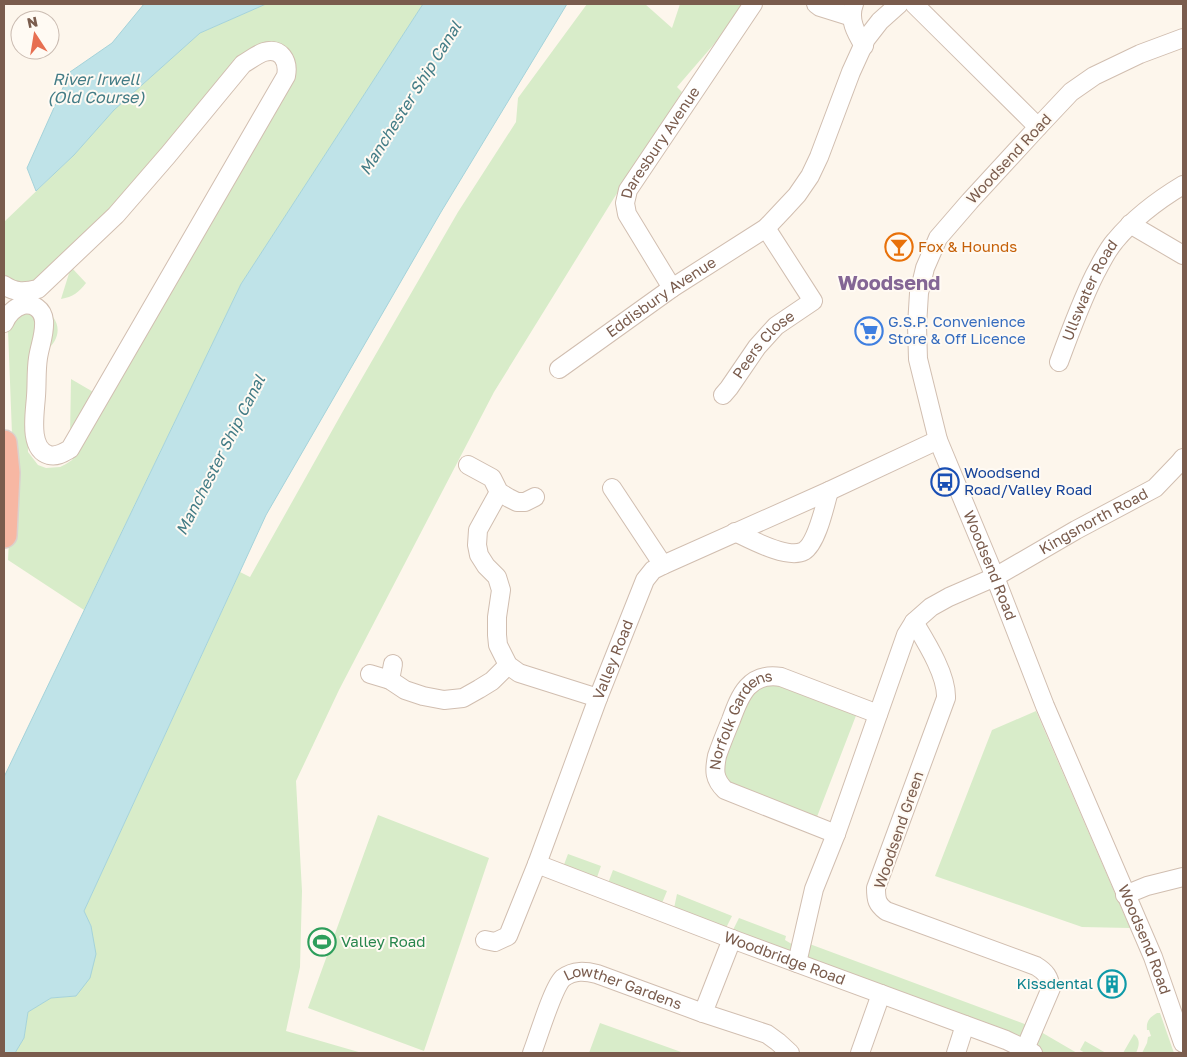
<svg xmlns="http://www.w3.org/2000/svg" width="1187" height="1057" font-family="'Golos Text',sans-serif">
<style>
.green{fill:#d8ecc9}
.water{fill:#bfe3e8;stroke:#a5d3da}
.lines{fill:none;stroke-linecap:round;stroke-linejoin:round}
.minor-casing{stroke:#d1beb0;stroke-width:20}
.highway-casing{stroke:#dad1cd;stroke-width:28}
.minor{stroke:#fff;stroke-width:18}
.highway{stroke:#f7b7a3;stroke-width:25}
.labels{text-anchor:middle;stroke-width:4;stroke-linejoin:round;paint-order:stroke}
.street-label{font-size:15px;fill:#7a5c4d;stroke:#fffaf3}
.food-label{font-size:15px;fill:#c56008;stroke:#fffaf3;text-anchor:start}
.shop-label{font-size:15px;fill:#366cbe;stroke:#fffaf3;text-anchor:start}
.transit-label{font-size:15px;fill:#164399;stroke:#fffaf3;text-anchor:start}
.leisure-label{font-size:15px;fill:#27864d;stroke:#fffaf3;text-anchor:start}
.culture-label{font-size:15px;fill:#0d838f;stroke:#fffaf3;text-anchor:end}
.water-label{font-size:16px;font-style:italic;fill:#437c86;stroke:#fffaf3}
.district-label{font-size:20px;font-weight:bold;fill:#846695;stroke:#fffaf3}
</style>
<rect width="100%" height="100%" fill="#fdf6ec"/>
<!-- green -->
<path class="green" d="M 266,4 L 423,4 L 241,284 L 84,610 L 8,560 L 13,460 L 8,330 L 21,312 L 33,313 L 38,321 L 27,399 L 28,452 L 38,465 L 46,468 L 60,467 L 66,464 L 72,460 L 294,74 L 273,45 L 111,212 L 40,277 L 25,285 L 23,282 L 10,280 L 4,274 L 4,222 L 74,155 L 114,110 L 200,33 Z
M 587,4 L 645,4 L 672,28 L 680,4 L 746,4 L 721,36 L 677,87 L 682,92 L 614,198 L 494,392 L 339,690 L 296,781 L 302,891 L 300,967 L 286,1031 L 362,1053 L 15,1053 L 24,1038 L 28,1012 L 51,998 L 76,996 L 91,926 L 84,911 L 240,572 L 250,577 L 343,411 L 458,212 L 516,122 L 518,98 Z
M 71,267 L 86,283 C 79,292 73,297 61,299 Z
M 53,317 C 62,329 57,342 46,351 L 53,324 Z
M 71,379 L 95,393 L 70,436 Z
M 764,683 L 775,683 L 857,713 L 815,822 L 735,790 L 718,769 L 743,704 Z
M 1036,711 L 1130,928 L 1082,927 L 935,876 L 992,730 Z
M 378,815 L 489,858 L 424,1051 L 308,1008 Z
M 568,854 L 601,866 L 595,883 L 562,870 Z
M 613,870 L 667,891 L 660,908 L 607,886 Z
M 677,894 L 732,916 L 724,932 L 673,913 Z
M 739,918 L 786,936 L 785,940 L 795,946 L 785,954 L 731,934 Z
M 807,943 L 1030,1026 L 1023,1044 L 809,963 L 805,951 Z
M 1157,1013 L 1160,1013 L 1174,1053 L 1142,1053 L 1147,1043 L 1148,1037 L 1151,1036 L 1149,1030 L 1147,1030 C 1146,1021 1150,1017 1157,1013 Z
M 600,1023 L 684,1053 L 589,1053 Z
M 1041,1032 L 1077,1053 L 1042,1053 C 1036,1047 1038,1039 1041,1032 Z
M 1134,1034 C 1141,1040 1139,1046 1136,1053 L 1123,1053 Z
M 1085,1041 L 1106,1053 L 1085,1053 L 1080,1050 Z"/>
<!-- water -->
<path class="water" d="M 144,4 L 266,4 L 200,33 L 114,110 L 74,155 L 36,191 L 27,168 L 70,72 L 112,43 Z
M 423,4 L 567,4 L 441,212 L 266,515 L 84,911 L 91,926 L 96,954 L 90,978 L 76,996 L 51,998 L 28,1012 L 24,1038 L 15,1053 L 4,1053 L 4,777 L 241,284 Z"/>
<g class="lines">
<!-- minor casing -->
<g class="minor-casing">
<g id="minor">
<path d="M 816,4 L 820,7 L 852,17"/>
<path d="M 854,4 C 848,19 856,33 864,46"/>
<path d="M 914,4 L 1038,127"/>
<path id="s1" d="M 1183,38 L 1140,54 L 1094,76 L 1071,92 L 1038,127 L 970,201 L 938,238 L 925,268 L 919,293 L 917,326 L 918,359 L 938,440 L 995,577 L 1045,706 L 1153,957 L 1183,1043"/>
<path d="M 1130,224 L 1183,255"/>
<path d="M 4,285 C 15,293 25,292 38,289 L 116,215 L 168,155 L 243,64 C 250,60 256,55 264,52 C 281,47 289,61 286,76 L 70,449 C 63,453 57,457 49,455 C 28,449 35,413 36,396 C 37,384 36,371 38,358 C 40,345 45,334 44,321 C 43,309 33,303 23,305 C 13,308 8,314 4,323"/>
<path id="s2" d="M 672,288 L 627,214 L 625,203 L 628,190 L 753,4"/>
<path id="s3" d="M 1059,362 C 1070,332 1081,302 1095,274 C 1101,263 1107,250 1115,241 C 1134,218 1158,200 1183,185"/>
<path id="s4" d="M 559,369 L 672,288 L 766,228 L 784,209 L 797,195 L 810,176 L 819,157 L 851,72 L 866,39 L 880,21 L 899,4"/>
<path id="s5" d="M 723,395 L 729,388 L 757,347 L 776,326 L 813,301 L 766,228"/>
<path d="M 468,465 L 492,478 L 499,492 L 509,498 L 517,502 L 525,502 L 535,497"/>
<path d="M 612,488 L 663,565"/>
<path d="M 499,492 L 478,530 L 477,545 L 479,555 L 486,566 L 497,577 L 501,590 L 497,617 L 497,635 L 498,645 L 508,665 L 519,673 L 598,698"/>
<path d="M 735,532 C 750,539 788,560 804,551 C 817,543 825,505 829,491"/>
<path d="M 914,622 C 926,642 947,675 946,698 L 876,888 C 876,900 877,904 886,911 L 1036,966 C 1046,972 1049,977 1051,988 L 1025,1049"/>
<path d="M 370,674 L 390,680 L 405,690 L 423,696 L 444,700 L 463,698 L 479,689 L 492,681 L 508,665"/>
<path d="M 390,680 L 393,664"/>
<path id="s6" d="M 836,834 L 725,790 C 714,779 714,771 717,756 C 721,744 726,732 731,720 C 740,695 749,672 781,677 L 878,714"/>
<path id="s7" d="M 537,864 L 732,939 L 1006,1040 L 1033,1053"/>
<path d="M 1125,895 L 1147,886 L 1183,877"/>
<path id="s8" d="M 485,940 L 495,942 L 508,936 L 537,864 L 598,698 L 645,580 L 653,570 L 663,565 L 829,491 L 938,440"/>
<path id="s9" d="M 797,963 L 814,889 L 836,834 L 906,635 L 914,622 L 931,607 L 949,597 L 995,577 L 1076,530 L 1155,488 L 1179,463 L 1183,458"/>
<path d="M 703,1013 L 732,939"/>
<path id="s10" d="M 532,1053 C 538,1038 553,987 563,978 C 574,970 585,971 597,974 L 703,1013 L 767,1034 L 778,1042 L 790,1053"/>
<path d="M 860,1053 L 881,994"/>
<path d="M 956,1053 L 965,1025"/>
</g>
</g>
<!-- highway casing -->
<g class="highway-casing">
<path id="highway" d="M 4,443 L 7,473 L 4,535"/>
</g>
<!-- minor -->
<use href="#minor" class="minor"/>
<!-- highway -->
<use href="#highway" class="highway"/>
</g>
<!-- icons -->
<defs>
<g id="bar-ring" transform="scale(1.4375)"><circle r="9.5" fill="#fffaf3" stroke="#e8710a" stroke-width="1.5"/><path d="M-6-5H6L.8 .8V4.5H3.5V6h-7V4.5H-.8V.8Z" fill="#e8710a"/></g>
<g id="supermarket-ring" transform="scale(1.4375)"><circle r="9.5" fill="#fffaf3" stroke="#3f7fe0" stroke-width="1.5"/><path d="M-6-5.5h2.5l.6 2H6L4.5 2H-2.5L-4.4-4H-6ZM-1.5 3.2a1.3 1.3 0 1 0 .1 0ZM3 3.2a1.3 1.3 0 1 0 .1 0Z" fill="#3f7fe0"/></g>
<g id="bus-ring" transform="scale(1.4375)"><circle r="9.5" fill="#fffaf3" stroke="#1a4fb4" stroke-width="1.5"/><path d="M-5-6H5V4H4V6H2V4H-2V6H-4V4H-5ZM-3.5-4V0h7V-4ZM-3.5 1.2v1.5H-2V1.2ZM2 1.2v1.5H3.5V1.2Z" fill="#1a4fb4"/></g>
<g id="stadium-ring" transform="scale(1.4375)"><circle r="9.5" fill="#fffaf3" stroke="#2e9e5b" stroke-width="1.5"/><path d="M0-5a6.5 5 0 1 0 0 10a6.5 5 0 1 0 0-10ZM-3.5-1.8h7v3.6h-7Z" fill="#2e9e5b"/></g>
<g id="building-ring" transform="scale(1.4375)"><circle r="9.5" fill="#fffaf3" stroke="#0f9aa8" stroke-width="1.5"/><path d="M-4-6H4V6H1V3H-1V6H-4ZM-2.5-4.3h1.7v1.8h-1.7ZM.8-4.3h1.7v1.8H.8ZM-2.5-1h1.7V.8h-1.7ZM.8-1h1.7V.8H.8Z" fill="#0f9aa8"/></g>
</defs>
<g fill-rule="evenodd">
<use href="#bar-ring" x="899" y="247"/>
<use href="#supermarket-ring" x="869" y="331"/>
<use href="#bus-ring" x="945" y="482"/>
<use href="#stadium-ring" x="322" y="942"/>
<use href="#building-ring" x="1112" y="984"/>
</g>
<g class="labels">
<!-- street labels -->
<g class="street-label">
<text dy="5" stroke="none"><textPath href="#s2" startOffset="168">Daresbury Avenue</textPath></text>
<text transform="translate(1009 159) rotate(-47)" y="5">Woodsend Road</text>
<text dy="5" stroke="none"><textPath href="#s3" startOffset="78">Ullswater Road</textPath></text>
<text dy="5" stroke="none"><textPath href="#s4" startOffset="125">Eddisbury Avenue</textPath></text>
<text dy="5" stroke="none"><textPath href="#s5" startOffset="65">Peers Close</textPath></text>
<text dy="5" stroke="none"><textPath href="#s9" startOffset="568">Kingsnorth Road</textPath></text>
<text dy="5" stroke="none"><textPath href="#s1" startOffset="666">Woodsend Road</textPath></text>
<text dy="5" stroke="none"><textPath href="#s8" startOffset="320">Valley Road</textPath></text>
<text dy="5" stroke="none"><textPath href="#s6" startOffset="201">Norfolk Gardens</textPath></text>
<text transform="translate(899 830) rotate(-71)" y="5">Woodsend Green</text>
<text dy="5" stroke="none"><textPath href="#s1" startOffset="1071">Woodsend Road</textPath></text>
<text dy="5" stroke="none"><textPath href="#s7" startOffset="265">Woodbridge Road</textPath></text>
<text dy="5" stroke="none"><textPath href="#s10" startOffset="145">Lowther Gardens</textPath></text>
</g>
<!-- food labels -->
<g class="food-label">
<text x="918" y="252">Fox &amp; Hounds</text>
</g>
<!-- shop labels -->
<g class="shop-label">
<text x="888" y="327">G.S.P. Convenience<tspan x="888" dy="17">Store &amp; Off Licence</tspan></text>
</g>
<!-- transit labels -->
<g class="transit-label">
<text x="964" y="478">Woodsend<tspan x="964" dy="17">Road/Valley Road</tspan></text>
</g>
<!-- leisure labels -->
<g class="leisure-label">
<text x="341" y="947">Valley Road</text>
</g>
<!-- culture labels -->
<g class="culture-label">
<text x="1093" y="989">Kissdental</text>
</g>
<!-- water labels -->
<g class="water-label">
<text x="96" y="85">River Irwell<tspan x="96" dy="18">(Old Course)</tspan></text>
<text transform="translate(410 98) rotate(-58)" y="6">Manchester Ship Canal</text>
<text transform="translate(220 455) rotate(-63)" y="6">Manchester Ship Canal</text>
</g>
<!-- district labels -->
<g class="district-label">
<text x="889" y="290">Woodsend</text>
</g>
</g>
<!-- border -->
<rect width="1187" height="1057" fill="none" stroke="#7a5c4d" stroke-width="10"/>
<!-- north arrow -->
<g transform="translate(35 35) rotate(348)"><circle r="24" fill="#fffaf3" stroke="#cabbb1"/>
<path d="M0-4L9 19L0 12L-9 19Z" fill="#e76f51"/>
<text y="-8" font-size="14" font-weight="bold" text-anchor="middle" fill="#7a5c4d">N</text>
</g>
</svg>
